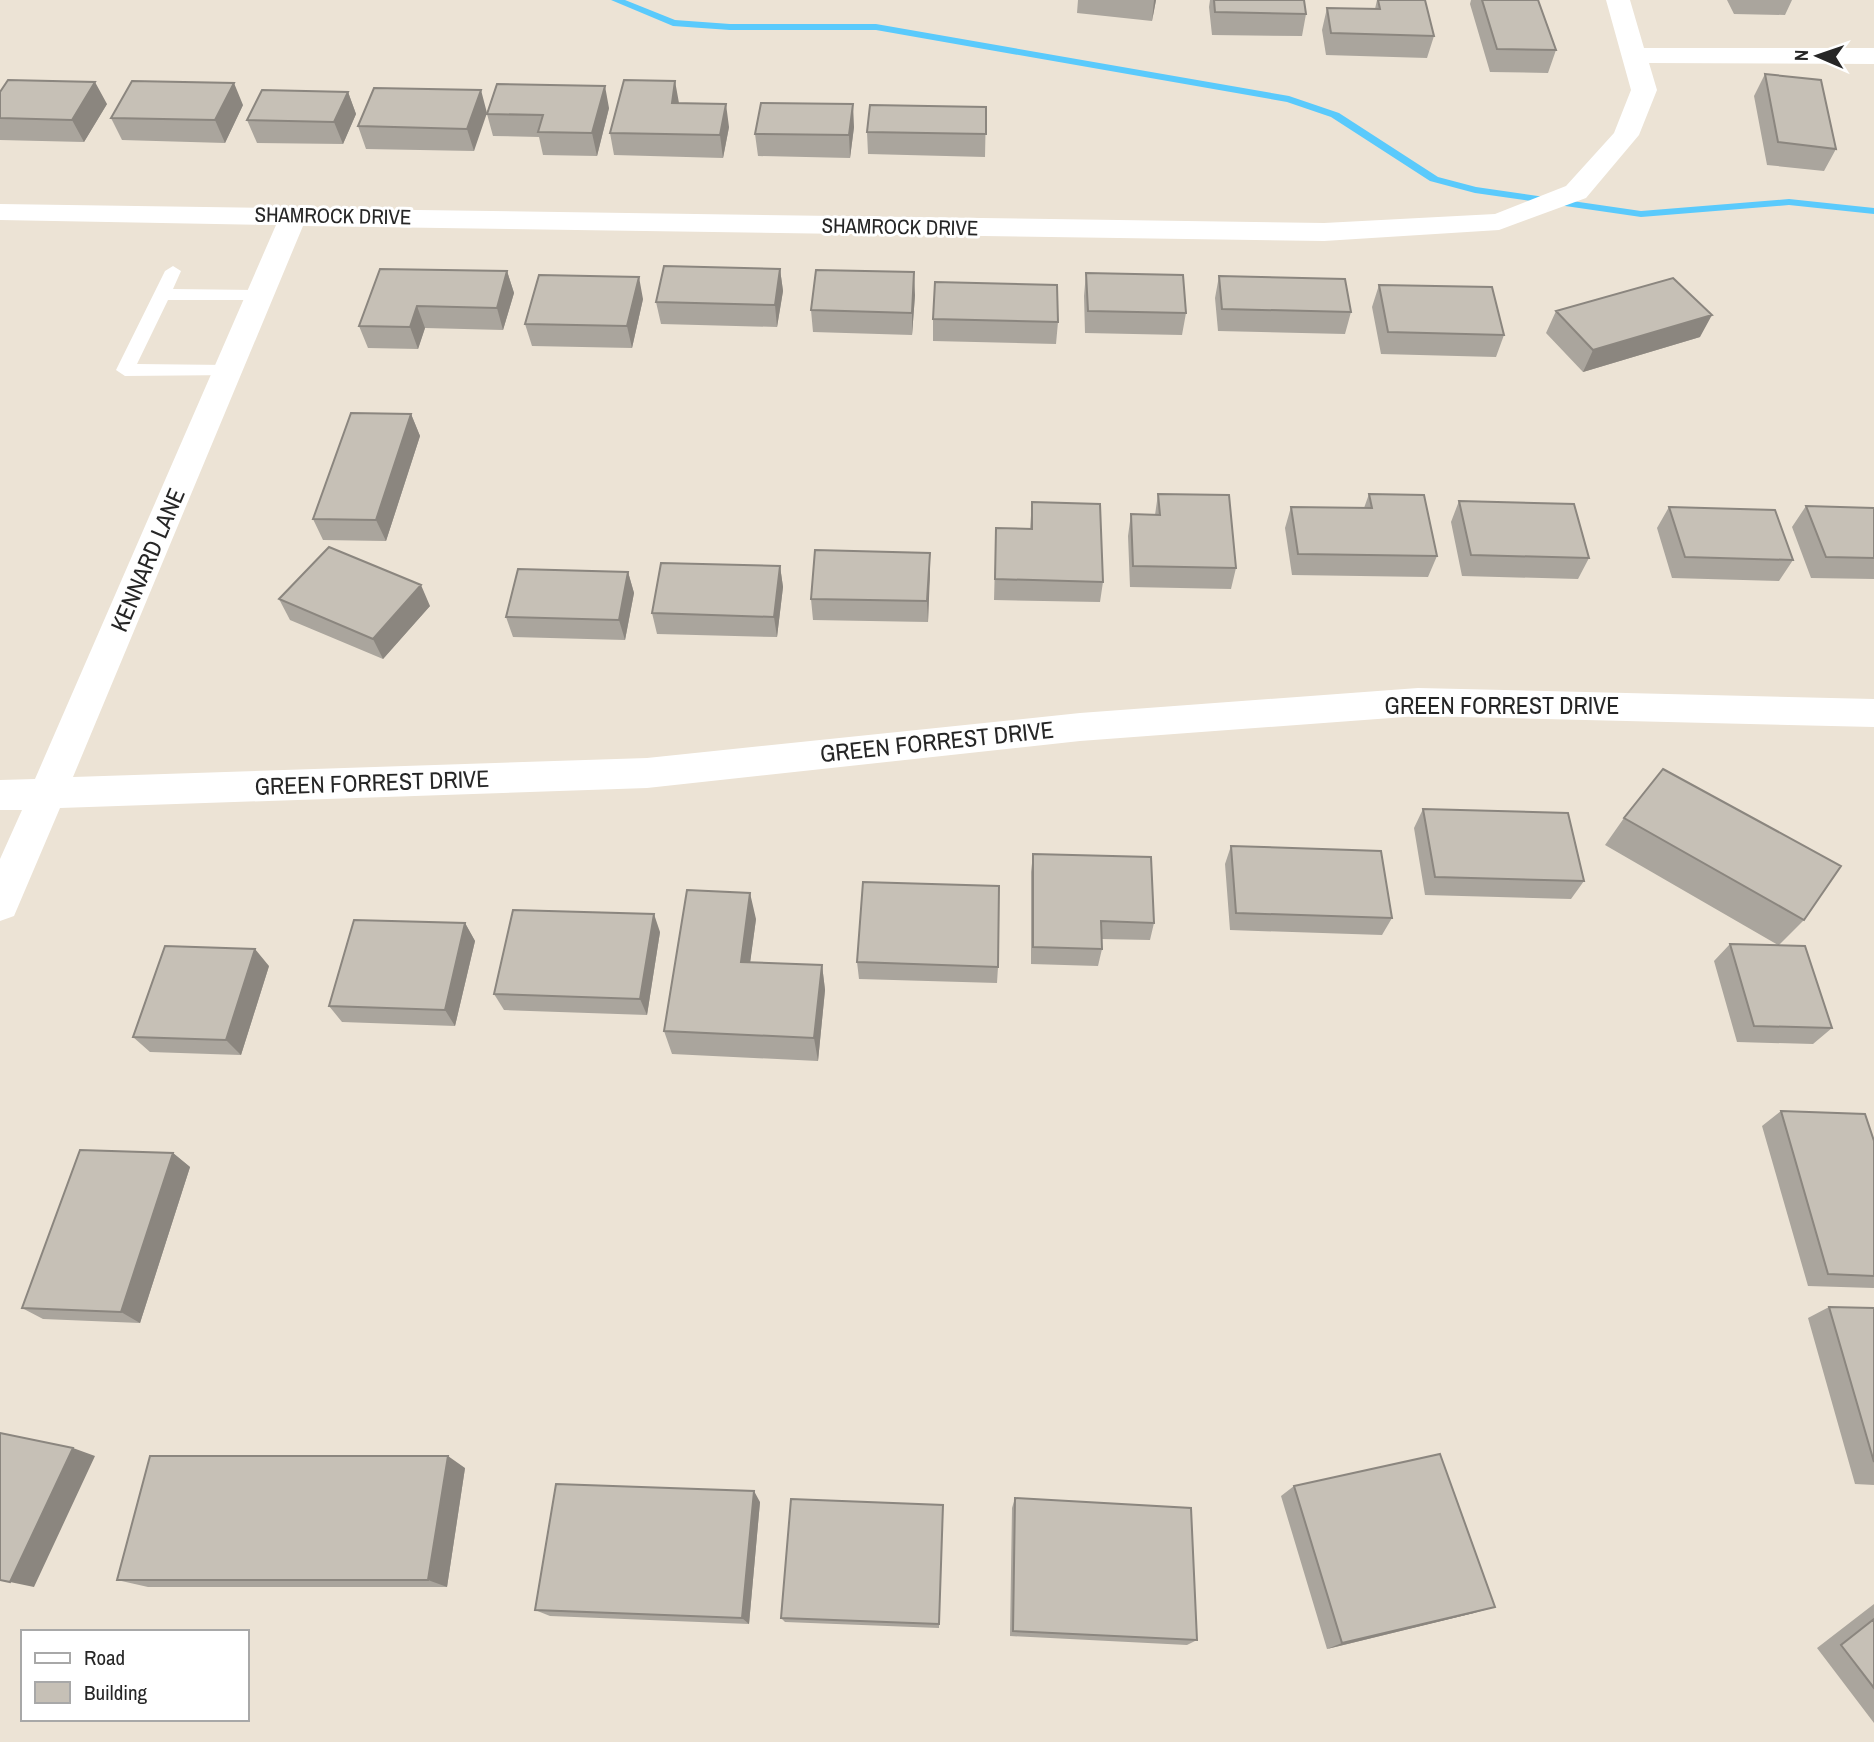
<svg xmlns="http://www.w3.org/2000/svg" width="1874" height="1742" font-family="'Archivo Narrow',sans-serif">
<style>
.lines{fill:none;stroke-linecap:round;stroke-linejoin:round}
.stream{fill:#5acafc;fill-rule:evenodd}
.service{fill:#fff;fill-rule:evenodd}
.minor{fill:#fff;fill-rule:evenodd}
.wall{fill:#aaa59d}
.shaded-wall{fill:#8b867f}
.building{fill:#c6c0b6;stroke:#8b867f;stroke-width:2}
.labels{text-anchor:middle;stroke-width:6;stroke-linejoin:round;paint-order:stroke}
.far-street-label{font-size:21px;fill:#262626;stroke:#fff}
.street-label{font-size:24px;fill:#262626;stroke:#fff}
</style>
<rect width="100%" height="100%" fill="#ece3d5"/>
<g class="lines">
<!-- stream -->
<path class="stream" d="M 611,0 L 625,0 L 675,20 L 730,24 L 876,24 L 1289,96 L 1339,113 L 1438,177 L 1476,187 L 1641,211 L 1789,199 L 1874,208 L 1874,214 L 1789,205 L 1641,217 L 1475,193 L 1430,181 L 1331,117 L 1287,102 L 876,30 L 730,30 L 673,26 Z"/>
<!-- service -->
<path class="service" d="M 173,266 L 181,271 L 173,289 L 260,290 L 269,295 L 260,300 L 168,300 L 137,364 L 228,365 L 234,367 L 237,371 L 234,375 L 125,376 L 116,370 L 165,271 Z"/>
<!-- minor -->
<path class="minor" d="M 1606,0 L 1630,0 L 1644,48 L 1874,48 L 1874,64 L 1649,63 L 1657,90 L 1639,135 L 1586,198 L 1499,230 L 1324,241 L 303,226 L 73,777 L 647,758 L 1080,713 L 1418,688 L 1874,699 L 1874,727 L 1418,716 L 1080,741 L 647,788 L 60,808 L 14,916 L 0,921 L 0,859 L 22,810 L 0,810 L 0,780 L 35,779 L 276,225 L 0,220 L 0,204 L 1324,223 L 1495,214 L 1566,186 L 1614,133 L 1631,90 Z"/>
</g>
<!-- wall -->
<path class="wall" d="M 1078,0 L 1156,0 L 1152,21 L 1077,13 Z
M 1210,0 L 1304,0 L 1306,14 L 1302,36 L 1212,35 L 1209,7 Z
M 1377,0 L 1425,0 L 1434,36 L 1427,58 L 1326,55 L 1322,30 L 1327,8 L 1375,9 Z
M 1471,0 L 1538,0 L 1556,50 L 1548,73 L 1490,72 L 1470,4 Z
M 1727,0 L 1792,0 L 1785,15 L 1734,14 Z
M 1765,74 L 1836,149 L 1824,171 L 1767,165 L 1754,96 Z
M 481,90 L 474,151 L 366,149 L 358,126 Z
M 0,92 L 107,104 L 84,142 L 0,140 Z
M 348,92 L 356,114 L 343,144 L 257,143 L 247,120 Z
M 679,103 L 729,127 L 723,158 L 614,155 L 610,133 Z
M 243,105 L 225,143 L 122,140 L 111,118 Z
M 986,107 L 985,157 L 868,154 L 867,132 Z
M 609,108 L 597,156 L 543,155 L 539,137 L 493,136 L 487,114 Z
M 854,127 L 850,158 L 758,156 L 755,134 Z
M 780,269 L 783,291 L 777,327 L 661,324 L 656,302 Z
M 507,271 L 514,293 L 503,330 L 425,328 L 418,349 L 368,348 L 359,326 Z
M 1086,273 L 1186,313 L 1182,335 L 1085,333 L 1084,296 Z
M 1219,276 L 1351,312 L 1345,334 L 1218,331 L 1215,298 Z
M 1379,285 L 1504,335 L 1496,357 L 1381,354 L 1372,307 Z
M 915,295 L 912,335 L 813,332 L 811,310 Z
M 643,299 L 632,348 L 532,346 L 525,324 Z
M 1556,311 L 1700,337 L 1583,372 L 1546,333 Z
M 933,319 L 1058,322 L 1056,344 L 933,341 Z
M 411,414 L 420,436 L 386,541 L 323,540 L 313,519 Z
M 1158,494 L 1236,568 L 1231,589 L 1130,587 L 1128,536 L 1131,514 L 1155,515 Z
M 1369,494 L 1437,556 L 1428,577 L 1292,575 L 1285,528 L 1291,507 L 1364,508 Z
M 1459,501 L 1589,558 L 1578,579 L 1462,576 L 1451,522 Z
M 1032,502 L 1103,582 L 1100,602 L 994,600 L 996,528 L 1030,529 Z
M 1806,506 L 1874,508 L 1874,579 L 1811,578 L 1792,527 Z
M 1669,507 L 1793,560 L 1779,581 L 1672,578 L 1657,528 Z
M 930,553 L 928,622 L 813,620 L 811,599 Z
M 780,566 L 783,587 L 777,637 L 657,634 L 652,613 Z
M 628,572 L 634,593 L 625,640 L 513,637 L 506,617 Z
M 279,599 L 430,606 L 383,659 L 290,620 Z
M 1423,809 L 1584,881 L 1571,899 L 1425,895 L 1414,828 Z
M 1624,818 L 1804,920 L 1779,945 L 1832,1028 L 1813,1044 L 1737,1042 L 1714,961 L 1730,944 L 1778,945 L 1605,845 Z
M 1231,846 L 1392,918 L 1382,935 L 1230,930 L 1225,864 Z
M 1033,854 L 1154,923 L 1150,940 L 1101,939 L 1102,949 L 1098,966 L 1031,964 L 1031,872 Z
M 756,919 L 750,962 L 822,965 L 825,990 L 818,1061 L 672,1054 L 664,1031 Z
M 465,923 L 475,941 L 455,1026 L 342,1022 L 329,1006 Z
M 660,932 L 647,1015 L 504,1010 L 494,994 Z
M 857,962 L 998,967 L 997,983 L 859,979 Z
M 269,966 L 241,1055 L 150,1052 L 133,1037 Z
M 1781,1111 L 1874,1141 L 1874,1288 L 1808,1286 L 1762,1126 Z
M 173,1153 L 190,1167 L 140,1323 L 43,1319 L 22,1308 Z
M 1829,1307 L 1874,1308 L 1874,1485 L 1855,1484 L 1808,1318 Z
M 465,1468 L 447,1587 L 148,1587 L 117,1580 Z
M 1294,1486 L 1474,1613 L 1327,1649 L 1281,1496 Z
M 1015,1498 L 1197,1640 L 1187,1645 L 1010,1636 L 1012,1508 Z
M 760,1502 L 749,1624 L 550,1616 L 535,1610 Z
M 943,1505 L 939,1628 L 785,1622 L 781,1618 Z
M 1874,1604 L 1874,1723 L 1817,1648 Z"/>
<!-- shaded-wall -->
<path class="shaded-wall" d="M 1154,0 L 1156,0 L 1152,21 Z
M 675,81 L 679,103 L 672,103 Z
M 95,82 L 107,104 L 84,142 L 72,120 Z
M 234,83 L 243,105 L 225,143 L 215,120 Z
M 605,86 L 609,108 L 597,156 L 592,133 Z
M 481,90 L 487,113 L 474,151 L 467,129 Z
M 348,92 L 356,114 L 343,144 L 334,122 Z
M 726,104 L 729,127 L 723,158 L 720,135 Z
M 853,104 L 854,127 L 850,158 L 849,135 Z
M 780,269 L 783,291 L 777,327 L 775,305 Z
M 507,271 L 514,293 L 503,330 L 497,308 Z
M 914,272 L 915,295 L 912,335 L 912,313 Z
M 639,277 L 643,299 L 632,348 L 627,326 Z
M 417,306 L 425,328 L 418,349 L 410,327 Z
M 1712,315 L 1700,337 L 1583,372 L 1593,350 Z
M 411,414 L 420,436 L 386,541 L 376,520 Z
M 930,553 L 930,574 L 928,622 L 927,601 Z
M 780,566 L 783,587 L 777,637 L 774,617 Z
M 628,572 L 634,593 L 625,640 L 619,620 Z
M 421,585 L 430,606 L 383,659 L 373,639 Z
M 750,893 L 756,919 L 747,986 L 741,962 Z
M 654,914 L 660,932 L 647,1015 L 640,999 Z
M 465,923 L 475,941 L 455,1026 L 445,1010 Z
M 255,949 L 269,966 L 241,1055 L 226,1040 Z
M 822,965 L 825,990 L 818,1061 L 814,1038 Z
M 173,1153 L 190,1167 L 140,1323 L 121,1312 Z
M 73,1448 L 95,1456 L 34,1587 L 10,1582 Z
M 448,1456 L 465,1468 L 447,1587 L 428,1580 Z
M 754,1491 L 760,1502 L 749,1624 L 742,1618 Z
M 1495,1607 L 1474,1613 L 1327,1649 L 1342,1643 Z"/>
<!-- building -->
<path class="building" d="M 1214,0 L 1304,0 L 1306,14 L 1215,12 Z
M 1378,0 L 1425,0 L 1434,36 L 1331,33 L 1327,8 L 1380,9 Z
M 1482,0 L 1538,0 L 1556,50 L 1497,49 Z
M 1765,74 L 1821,80 L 1836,149 L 1778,142 Z
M 8,80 L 95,82 L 72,120 L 0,118 L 0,92 Z
M 624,80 L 675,81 L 672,103 L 726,104 L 720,135 L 610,133 Z
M 132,81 L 234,83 L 215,120 L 111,118 Z
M 497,84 L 605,86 L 592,133 L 538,132 L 543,115 L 487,114 Z
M 374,88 L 481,90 L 467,129 L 358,126 Z
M 262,90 L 348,92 L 334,122 L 247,120 Z
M 761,103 L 853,104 L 849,135 L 755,134 Z
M 870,105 L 986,107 L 986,134 L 867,132 Z
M 664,266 L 780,269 L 775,305 L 656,302 Z
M 380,269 L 507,271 L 497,308 L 417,306 L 410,327 L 359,326 Z
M 816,270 L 914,272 L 912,313 L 811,310 Z
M 1086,273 L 1183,275 L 1186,313 L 1088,311 Z
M 539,275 L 639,277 L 627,326 L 525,324 Z
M 1219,276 L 1345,279 L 1351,312 L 1222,309 Z
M 1673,278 L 1712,315 L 1593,350 L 1556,311 Z
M 935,282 L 1057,285 L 1058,322 L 933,319 Z
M 1379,285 L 1492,287 L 1504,335 L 1388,332 Z
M 351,413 L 411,414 L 376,520 L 313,519 Z
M 1158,494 L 1229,495 L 1236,568 L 1133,566 L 1131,514 L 1160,515 Z
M 1369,494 L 1424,495 L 1437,556 L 1298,554 L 1291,507 L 1372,508 Z
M 1459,501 L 1574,504 L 1589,558 L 1471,555 Z
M 1032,502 L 1100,504 L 1103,582 L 995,579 L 996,528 L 1032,529 Z
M 1806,506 L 1874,508 L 1874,558 L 1826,557 Z
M 1669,507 L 1775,510 L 1793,560 L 1685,557 Z
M 329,547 L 421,585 L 373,639 L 279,599 Z
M 815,550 L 930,553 L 927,601 L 811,599 Z
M 661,563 L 780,566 L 774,617 L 652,613 Z
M 518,569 L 628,572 L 619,620 L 506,617 Z
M 1663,769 L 1841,866 L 1804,920 L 1624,818 Z
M 1423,809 L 1568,813 L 1584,881 L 1435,877 Z
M 1231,846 L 1381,851 L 1392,918 L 1236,913 Z
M 1033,854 L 1151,857 L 1154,923 L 1101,921 L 1102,949 L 1033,947 Z
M 863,882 L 999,886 L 998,967 L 857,962 Z
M 687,890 L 750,893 L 741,962 L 822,965 L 814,1038 L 664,1031 Z
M 513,910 L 654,914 L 640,999 L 494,994 Z
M 354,920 L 465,923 L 445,1010 L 329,1006 Z
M 1730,944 L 1805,946 L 1832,1028 L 1754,1026 Z
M 165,946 L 255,949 L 226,1040 L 133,1037 Z
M 1781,1111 L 1865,1114 L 1874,1141 L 1874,1276 L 1828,1274 Z
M 80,1150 L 173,1153 L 121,1312 L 22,1308 Z
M 1829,1307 L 1874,1308 L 1874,1462 Z
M 0,1433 L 73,1448 L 10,1582 L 0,1580 Z
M 1440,1454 L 1495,1607 L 1342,1643 L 1294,1486 Z
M 150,1456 L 448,1456 L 428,1580 L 117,1580 Z
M 556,1484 L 754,1491 L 742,1618 L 535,1610 Z
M 1015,1498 L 1191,1508 L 1197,1640 L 1013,1631 Z
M 791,1499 L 943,1505 L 939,1624 L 781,1618 Z
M 1874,1619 L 1874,1688 L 1841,1645 Z"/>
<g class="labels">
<!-- far-street labels -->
<g class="far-street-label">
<text transform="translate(333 216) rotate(1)" y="7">SHAMROCK DRIVE</text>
<text transform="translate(900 227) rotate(1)" y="7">SHAMROCK DRIVE</text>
</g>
<!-- street labels -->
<g class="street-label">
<text transform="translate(148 560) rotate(-67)" y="8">KENNARD LANE</text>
<text x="1502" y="714">GREEN FORREST DRIVE</text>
<text transform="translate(937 742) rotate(-6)" y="8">GREEN FORREST DRIVE</text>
<text transform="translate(372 783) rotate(-2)" y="8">GREEN FORREST DRIVE</text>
</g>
</g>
<!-- legend -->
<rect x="21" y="1630" width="228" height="91" fill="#ffffff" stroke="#a8a8a8" stroke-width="2"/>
<rect x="35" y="1653" width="35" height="10" fill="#ffffff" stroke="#a8a8a8" stroke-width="2"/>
<text x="84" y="1665" font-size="21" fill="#262626">Road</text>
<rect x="35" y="1682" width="35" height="21" fill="#c6c0b6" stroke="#a8a8a8" stroke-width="2"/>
<text x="84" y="1700" font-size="21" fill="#262626">Building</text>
<!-- north arrow -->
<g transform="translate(1818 56) rotate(272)" stroke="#ffffff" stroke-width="5" paint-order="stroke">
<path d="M0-5L12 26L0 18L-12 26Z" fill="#262626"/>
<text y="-10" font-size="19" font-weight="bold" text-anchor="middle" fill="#262626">N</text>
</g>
</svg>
